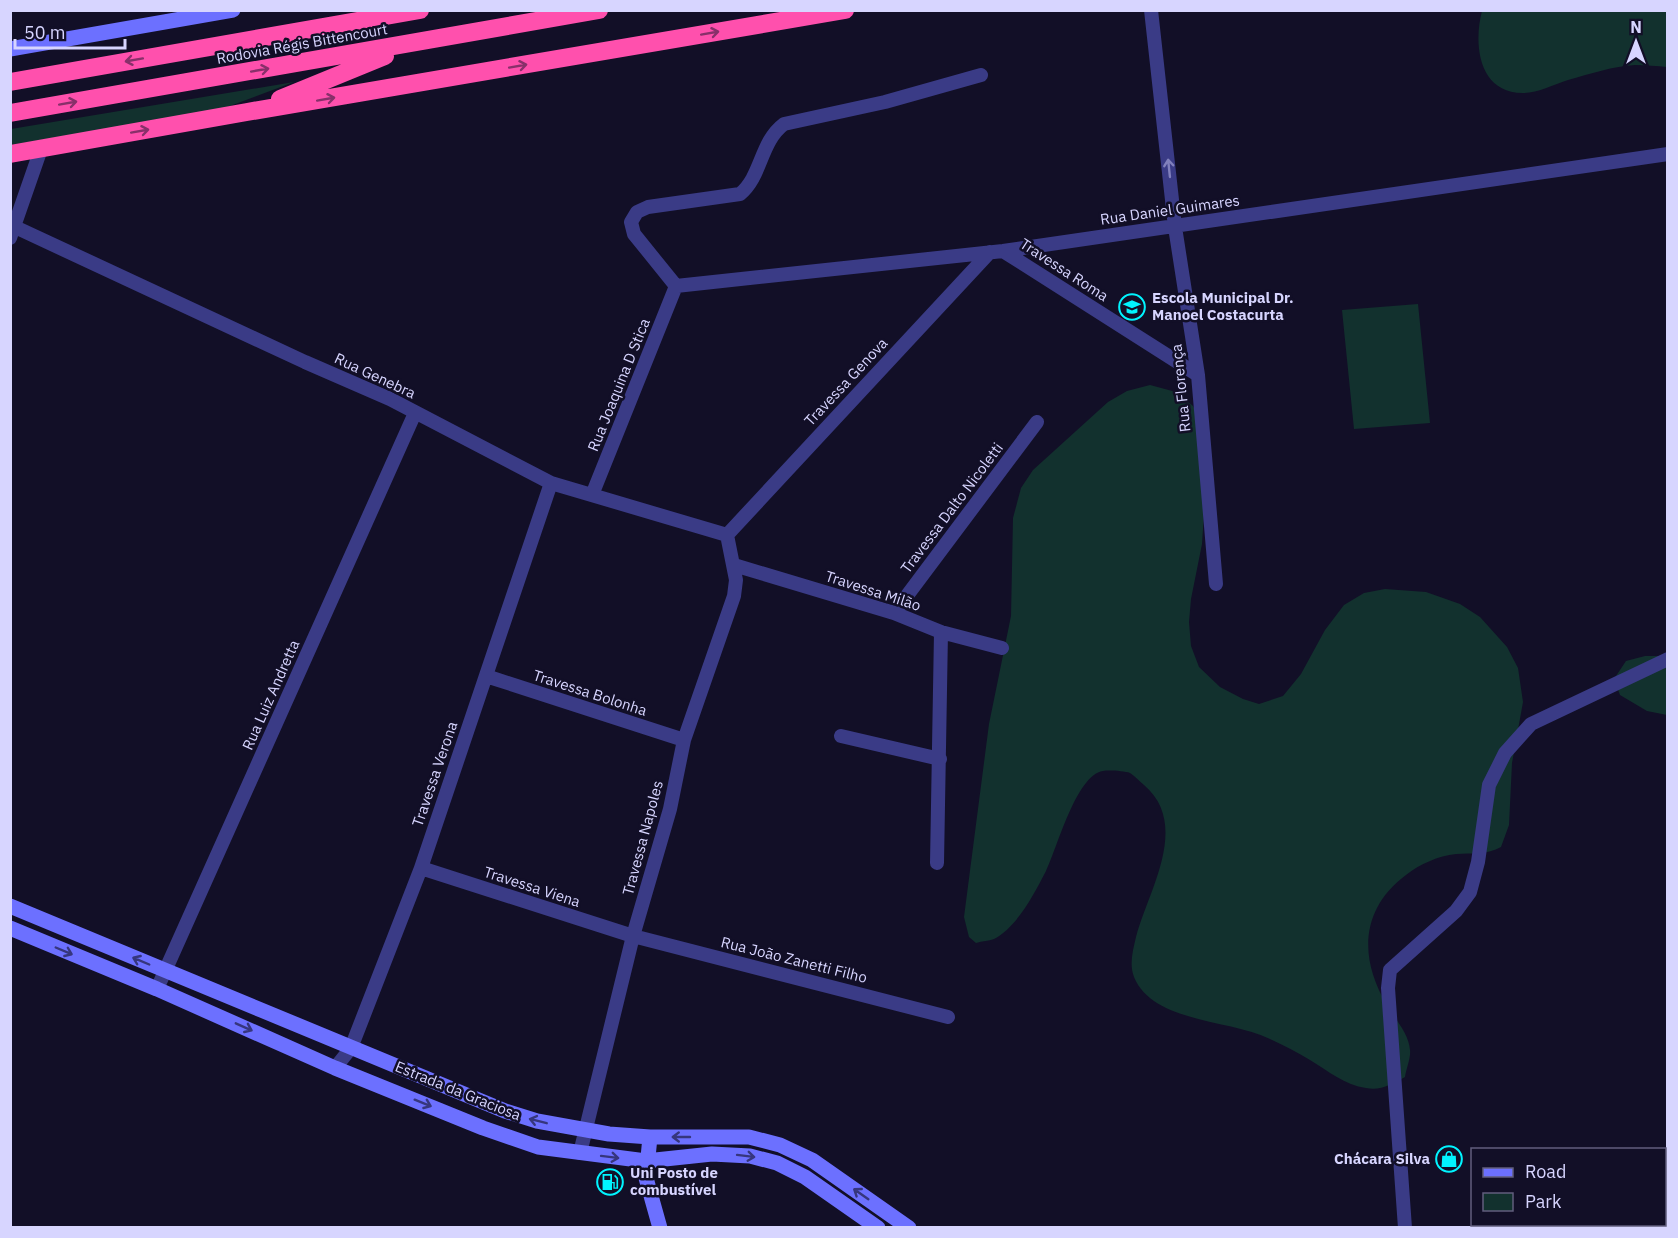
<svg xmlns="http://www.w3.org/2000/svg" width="1678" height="1238" font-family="'IBM Plex Sans',sans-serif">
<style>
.green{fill:#12312e}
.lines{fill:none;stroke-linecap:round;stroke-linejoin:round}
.street{stroke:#3a3b86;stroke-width:14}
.secondary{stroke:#6c70ff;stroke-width:15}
.highway{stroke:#ff50ad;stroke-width:18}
.oneway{stroke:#88306a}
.oneway2{stroke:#8180bc}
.oneway3{stroke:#36367d}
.labels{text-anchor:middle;stroke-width:5;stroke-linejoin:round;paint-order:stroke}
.street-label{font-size:15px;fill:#d7d5ff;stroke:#120f27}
.poi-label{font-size:15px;font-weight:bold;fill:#d7d5ff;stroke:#120f27;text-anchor:start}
</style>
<rect width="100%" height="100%" fill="#120f27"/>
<!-- green -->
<path class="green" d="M 1482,11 L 1667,11 L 1667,67 C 1657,66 1646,65 1635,65 C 1614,66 1589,74 1568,80 C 1555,84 1538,93 1524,93 C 1479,94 1473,45 1482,11 Z
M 294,82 L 222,109 L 11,145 L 11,129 Z
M 1418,304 L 1430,423 L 1354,429 L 1342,310 Z
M 1150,385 L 1176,392 L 1193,406 L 1202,424 L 1205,499 L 1202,544 L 1191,599 L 1189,622 L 1191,646 L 1199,667 L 1220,687 L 1243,699 L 1259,704 L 1283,696 L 1301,674 L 1325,630 L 1344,605 L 1364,593 L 1385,589 L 1426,592 L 1460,604 L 1480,617 L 1507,647 L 1518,668 L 1523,702 L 1512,763 L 1509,825 L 1501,847 C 1487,855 1472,853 1456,854 C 1438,856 1420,864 1406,875 C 1360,909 1359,959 1387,1005 C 1395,1019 1409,1034 1410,1050 C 1411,1058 1406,1069 1405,1077 C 1392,1084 1381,1091 1366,1088 C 1345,1085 1328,1071 1310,1060 C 1297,1052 1283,1045 1270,1039 C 1229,1019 1153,1023 1134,977 C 1129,964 1133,950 1136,937 C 1148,891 1191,825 1144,785 C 1140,782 1135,776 1130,773 C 1124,771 1109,770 1103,771 C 1076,775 1057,849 1046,871 C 1034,894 1018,926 994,939 C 989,941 982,941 976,943 L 969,937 L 964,917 L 989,724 L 1011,616 L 1013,518 L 1021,488 L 1033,470 L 1108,402 L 1127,391 Z
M 1645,656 L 1667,656 L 1667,715 L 1647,711 L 1620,695 L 1614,679 L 1626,661 Z"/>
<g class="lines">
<!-- street -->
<path class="street" d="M 1151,10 L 1175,227 L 1198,375 L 1216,584
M 15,227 L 305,362 L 390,399 L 551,483 L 727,535
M 10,238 L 41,149
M 1003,251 L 1198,375
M 676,286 L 1003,251 L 1668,154
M 676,286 L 634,234 L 631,222 L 637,212 L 648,207 L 740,194 C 762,176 760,142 784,124 L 885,102 L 981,75
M 592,495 L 676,286
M 727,535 L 990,252
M 734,565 L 894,613 L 941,632 L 1002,648
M 894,613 L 1037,422
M 486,676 L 684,740
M 841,736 L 940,759
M 937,863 L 941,632
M 421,868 L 633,936 L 948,1017
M 157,989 L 415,413
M 335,1068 L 351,1048 L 421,868 L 551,483
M 580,1153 L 633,936 L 670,809 L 684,740 L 734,596 L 736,580 L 727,535
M 1405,1228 L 1388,988 L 1390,970 L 1456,911 L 1470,892 L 1478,862 L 1489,785 L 1505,753 L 1531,724 L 1668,659"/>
<!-- secondary -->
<path class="secondary" d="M 10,49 L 233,10
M 10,906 L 505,1111 L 537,1121 L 609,1134 L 650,1137 L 749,1137 L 780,1145 L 812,1160 L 909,1228
M 10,928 L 157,989 L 335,1068 L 483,1128 L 538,1147 L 646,1161 L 712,1154 L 750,1156 L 777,1163 L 805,1177 L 878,1228
M 650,1137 L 646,1178 L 660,1228"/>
<!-- highway -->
<path class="highway" d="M 10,82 L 420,10
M 280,99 L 385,56
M 10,113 L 599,10
M 10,154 L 247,112 L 845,10"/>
</g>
<!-- one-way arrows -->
<defs><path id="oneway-shaft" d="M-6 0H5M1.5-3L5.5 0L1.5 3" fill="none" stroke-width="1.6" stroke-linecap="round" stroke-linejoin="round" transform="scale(1.5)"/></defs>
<g class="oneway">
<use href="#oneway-shaft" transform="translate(710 33) rotate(-10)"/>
<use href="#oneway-shaft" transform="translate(134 60) rotate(170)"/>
<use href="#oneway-shaft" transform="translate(518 66) rotate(-10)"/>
<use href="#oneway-shaft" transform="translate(260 70) rotate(-10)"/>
<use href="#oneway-shaft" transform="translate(326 99) rotate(-10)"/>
<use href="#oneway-shaft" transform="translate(68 103) rotate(-10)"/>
<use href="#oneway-shaft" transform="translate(140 131) rotate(-10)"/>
</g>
<use class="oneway2" href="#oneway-shaft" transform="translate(1169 168) rotate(-96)"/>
<g class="oneway3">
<use href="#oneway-shaft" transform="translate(64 951) rotate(23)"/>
<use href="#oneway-shaft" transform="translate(141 961) rotate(-157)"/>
<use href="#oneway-shaft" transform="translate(244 1027) rotate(24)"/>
<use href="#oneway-shaft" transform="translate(423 1103) rotate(22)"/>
<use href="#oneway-shaft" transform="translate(538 1121) rotate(-166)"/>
<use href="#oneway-shaft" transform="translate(681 1137) rotate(-180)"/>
<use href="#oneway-shaft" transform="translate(746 1156) rotate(7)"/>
<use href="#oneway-shaft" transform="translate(610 1157) rotate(7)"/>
<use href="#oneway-shaft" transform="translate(861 1194) rotate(-145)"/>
</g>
<!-- icons -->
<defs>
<g id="school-ring" transform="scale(1.35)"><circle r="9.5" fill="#120f27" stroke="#01f4ff" stroke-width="1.5"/><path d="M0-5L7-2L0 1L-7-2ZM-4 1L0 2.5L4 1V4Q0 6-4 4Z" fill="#01f4ff"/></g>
<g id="shop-ring" transform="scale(1.35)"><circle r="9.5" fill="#120f27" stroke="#01f4ff" stroke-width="1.5"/><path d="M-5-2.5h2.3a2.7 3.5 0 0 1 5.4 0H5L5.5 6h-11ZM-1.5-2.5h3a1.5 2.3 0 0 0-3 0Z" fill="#01f4ff"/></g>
<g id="fuel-ring" transform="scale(1.35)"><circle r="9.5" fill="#120f27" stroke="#01f4ff" stroke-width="1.5"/><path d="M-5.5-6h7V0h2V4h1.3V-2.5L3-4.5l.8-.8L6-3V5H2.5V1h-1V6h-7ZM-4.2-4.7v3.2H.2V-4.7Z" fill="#01f4ff"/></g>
</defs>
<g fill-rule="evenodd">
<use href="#school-ring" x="1132" y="307"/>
<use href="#shop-ring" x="1449" y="1159"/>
<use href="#fuel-ring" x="610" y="1182"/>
</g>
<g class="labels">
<!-- street labels -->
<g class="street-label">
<text transform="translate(302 44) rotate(-10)" y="5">Rodovia Régis Bittencourt</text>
<text transform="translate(1170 210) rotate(-8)" y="5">Rua Daniel Guimares</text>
<text transform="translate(1064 270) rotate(33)" y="5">Travessa Roma</text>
<text transform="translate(375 376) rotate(25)" y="5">Rua Genebra</text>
<text transform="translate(846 382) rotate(-47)" y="5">Travessa Genova</text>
<text transform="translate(619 385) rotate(-68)" y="5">Rua Joaquina D Stica</text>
<text transform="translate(1181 388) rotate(-96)" y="5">Rua Florença</text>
<text transform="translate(952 508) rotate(-53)" y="5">Travessa Dalto Nicoletti</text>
<text transform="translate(873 591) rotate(18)" y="5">Travessa Milão</text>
<text transform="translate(590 693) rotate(18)" y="5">Travessa Bolonha</text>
<text transform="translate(271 695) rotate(-66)" y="5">Rua Luiz Andretta</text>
<text transform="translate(435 774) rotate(-71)" y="5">Travessa Verona</text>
<text transform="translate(643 838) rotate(-75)" y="5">Travessa Napoles</text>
<text transform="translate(532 887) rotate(18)" y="5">Travessa Viena</text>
<text transform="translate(794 960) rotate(14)" y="5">Rua João Zanetti Filho</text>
<text transform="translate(458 1091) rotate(22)" y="5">Estrada da Graciosa</text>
</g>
<!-- poi labels -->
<g class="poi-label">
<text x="1152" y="303">Escola Municipal Dr.<tspan x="1152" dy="17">Manoel Costacurta</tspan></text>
<text x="1430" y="1164" text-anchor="end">Chácara Silva</text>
<text x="630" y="1178">Uni Posto de<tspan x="630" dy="17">combustível</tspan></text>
</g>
</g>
<!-- border -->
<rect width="1678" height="1238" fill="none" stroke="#d7d5ff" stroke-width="24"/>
<!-- legend -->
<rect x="1471" y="1148" width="195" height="78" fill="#120f27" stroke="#615e7d" stroke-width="1.5"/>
<rect x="1483" y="1168" width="30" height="9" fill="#6c70ff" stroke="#615e7d" stroke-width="1.5"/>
<text x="1525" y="1178" font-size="18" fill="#d7d5ff">Road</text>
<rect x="1483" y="1193" width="30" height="18" fill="#12312e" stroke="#615e7d" stroke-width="1.5"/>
<text x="1525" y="1208" font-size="18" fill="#d7d5ff">Park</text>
<!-- north arrow -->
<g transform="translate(1636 42)" stroke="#120f27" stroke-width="4.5" paint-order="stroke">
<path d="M0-4.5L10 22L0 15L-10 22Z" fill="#d7d5ff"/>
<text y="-9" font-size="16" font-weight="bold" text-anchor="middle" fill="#d7d5ff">N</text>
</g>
<!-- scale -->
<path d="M15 39v9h110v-9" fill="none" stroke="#d7d5ff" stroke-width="3"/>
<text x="24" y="39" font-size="18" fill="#d7d5ff" stroke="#120f27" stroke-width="4.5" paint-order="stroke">50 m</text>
</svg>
